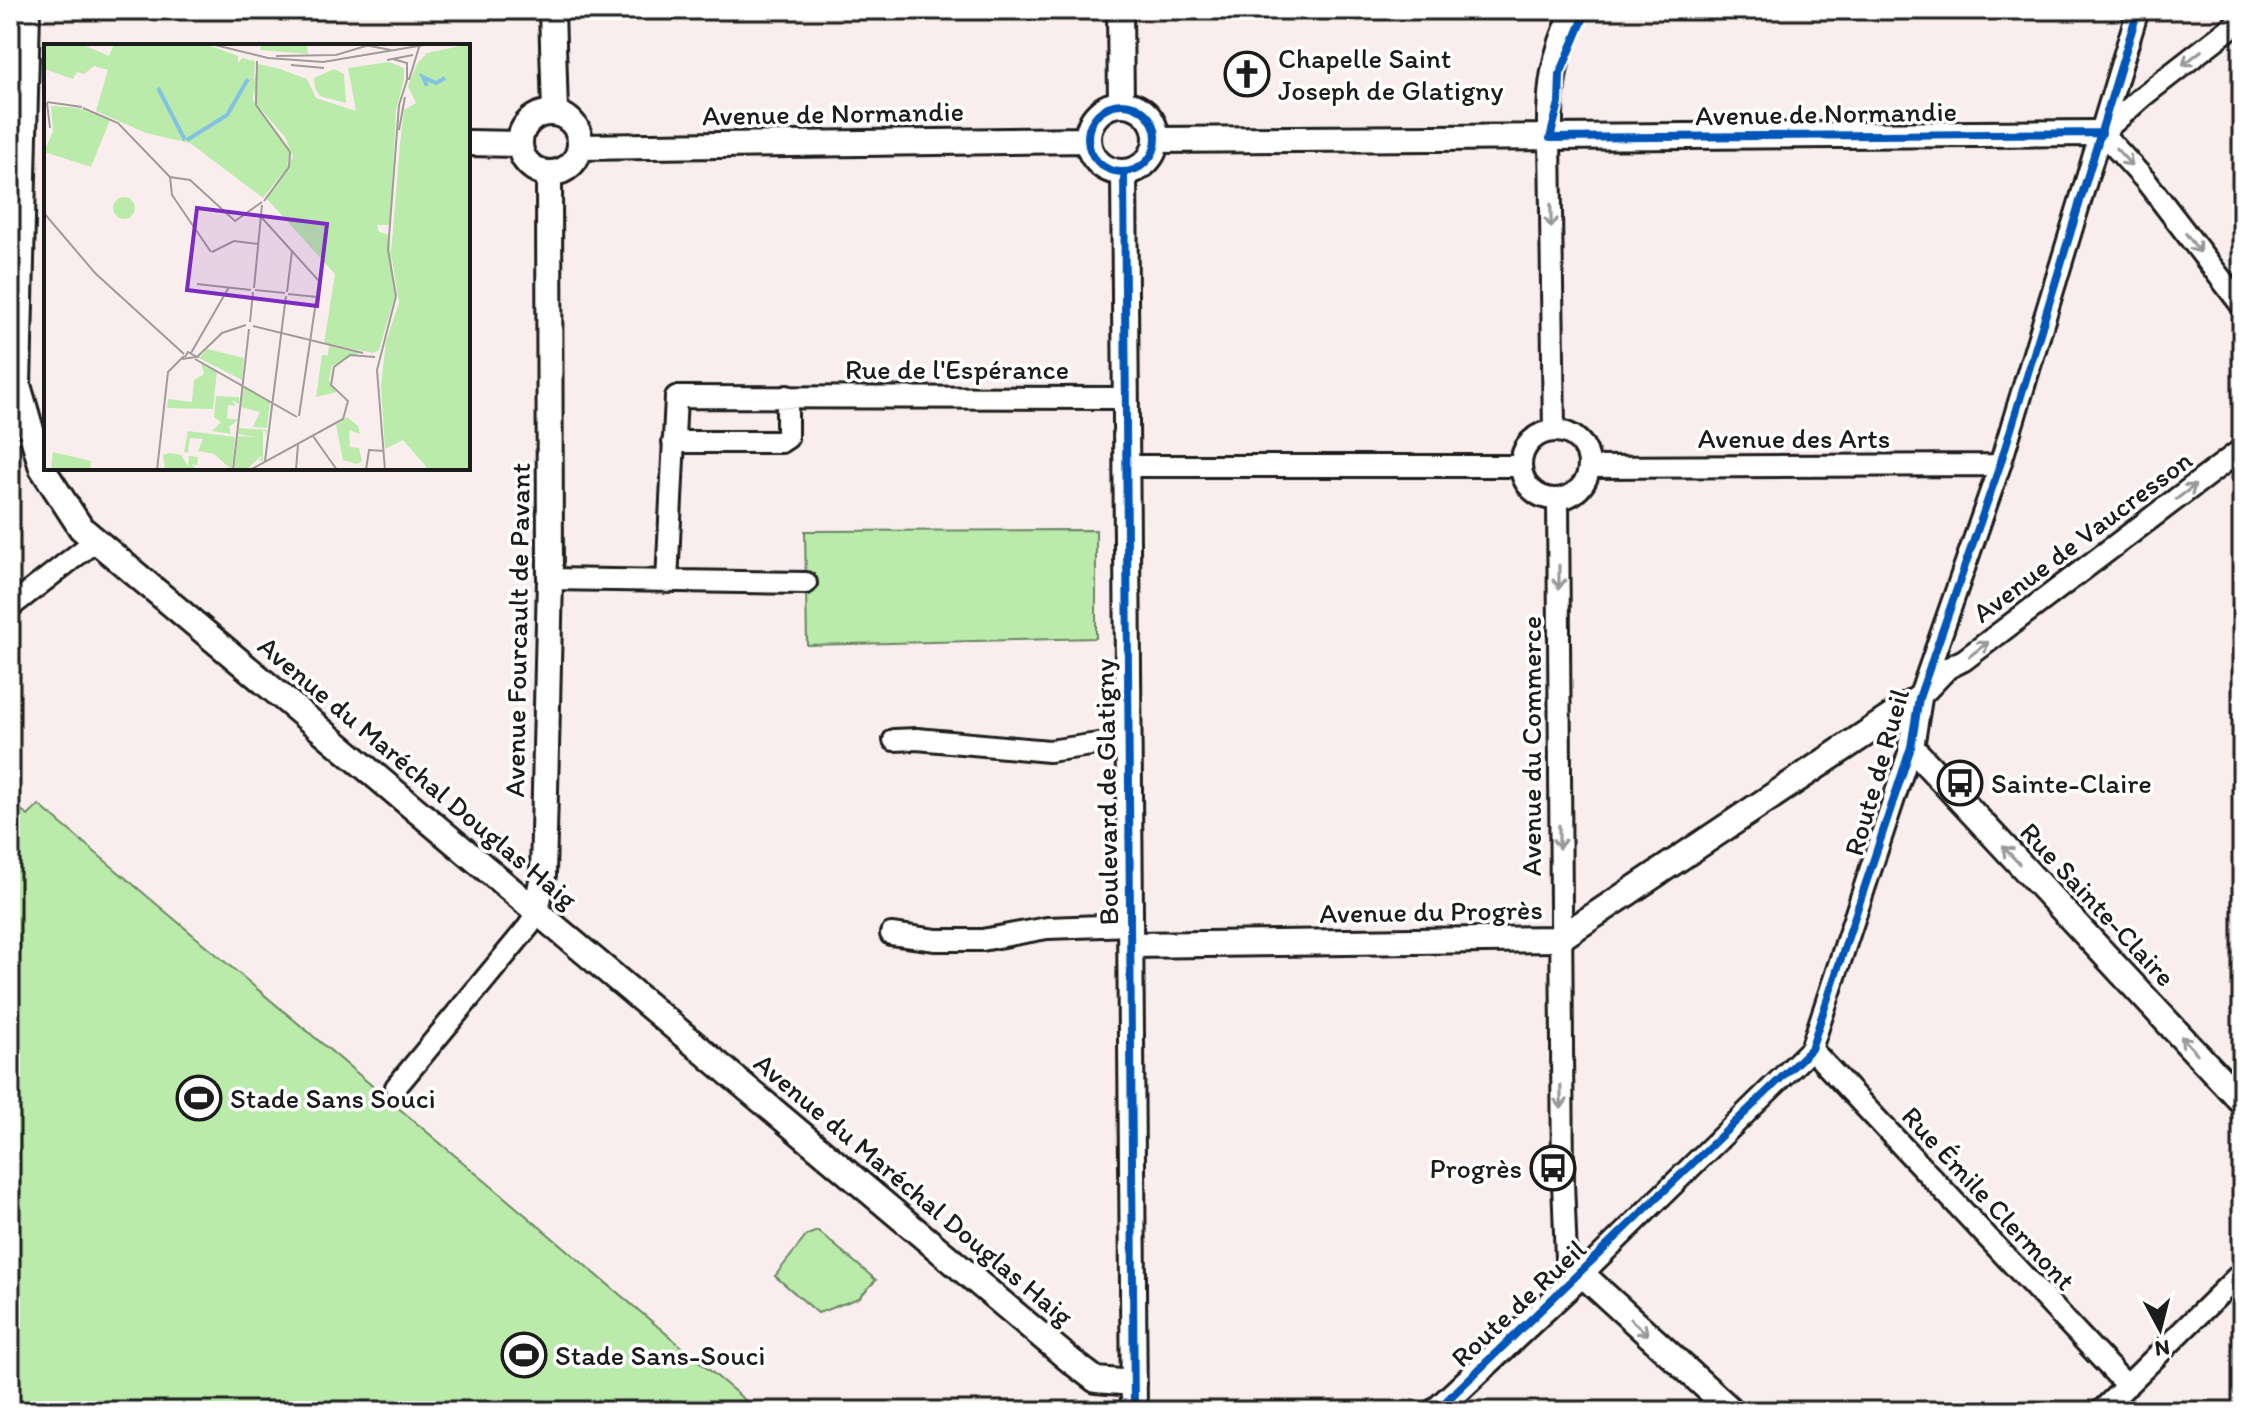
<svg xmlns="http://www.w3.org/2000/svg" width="2252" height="1421" font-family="Itim,sans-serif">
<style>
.green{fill:#baebab;stroke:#6b8464;stroke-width:2}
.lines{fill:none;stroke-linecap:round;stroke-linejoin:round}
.minor-casing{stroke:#1c1c1c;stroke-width:26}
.tertiary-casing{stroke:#1c1c1c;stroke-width:30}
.minor{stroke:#fff;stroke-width:20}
.tertiary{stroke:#fff;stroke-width:24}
.cycleway-casing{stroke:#fff;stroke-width:13}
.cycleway{stroke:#0057b8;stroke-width:8}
.oneway{stroke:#999}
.labels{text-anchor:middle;stroke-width:7;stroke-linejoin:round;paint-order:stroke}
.poi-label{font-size:28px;fill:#1c1c1c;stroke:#fff;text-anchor:start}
.street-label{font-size:28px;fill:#1c1c1c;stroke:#fff}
.inset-river{fill:none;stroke:#83c2e3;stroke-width:4}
.inset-road{fill:none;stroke:#a19a99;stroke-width:2}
.view{fill:#7b2cbf;fill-opacity:0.15;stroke:#7b2cbf;stroke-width:4}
.inset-edge{fill:none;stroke:#1c1c1c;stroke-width:4}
</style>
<rect width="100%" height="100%" fill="#f9eeed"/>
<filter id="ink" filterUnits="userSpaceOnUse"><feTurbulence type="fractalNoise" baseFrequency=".0125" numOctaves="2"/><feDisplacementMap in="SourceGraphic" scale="16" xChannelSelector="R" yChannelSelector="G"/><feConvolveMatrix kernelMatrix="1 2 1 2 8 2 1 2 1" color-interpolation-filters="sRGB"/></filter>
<g filter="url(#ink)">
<!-- green -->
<path class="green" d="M 1096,530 L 1096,638 L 807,645 L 805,531 Z
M 10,800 L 28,816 L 39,805 L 758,1411 L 10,1411 Z
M 818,1231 L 876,1280 L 859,1298 L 818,1313 L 775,1276 L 807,1235 Z"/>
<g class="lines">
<!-- minor casing -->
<g class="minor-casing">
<path id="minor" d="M 2102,133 L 2146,181 L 2242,306
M 2102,133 L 2143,96 L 2242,19
M 1550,138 L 1554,431
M1521 465a34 34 0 1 1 68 0a34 34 0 1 1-68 0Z
M 673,442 L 781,442 L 787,438 L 787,396
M 1126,466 L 1520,466
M 1589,467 L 2000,465
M 1558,499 L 1563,1182 L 1566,1259 L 1582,1274 L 1811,1049 L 1911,747
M 550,579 L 806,583
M 667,582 L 676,397 L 1126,398
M 10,607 L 95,541
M 1925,692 L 1948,668 L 1964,660 L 2242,449
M 1919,698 L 2000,465 L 2138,10
M 894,740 L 917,739 L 1049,751 L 1126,740
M 891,934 L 936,940 L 982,940 L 1047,928 L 1130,925
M 1811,1049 L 2127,1386
M 396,1087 L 529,926 L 536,912
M 2101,1411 L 2242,1272"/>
</g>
<!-- tertiary casing -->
<g class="tertiary-casing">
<path id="tertiary" d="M 27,10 L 18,385 L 42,468 L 81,528 L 1071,1361 L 1096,1380 L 1134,1383
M 552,10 L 555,113
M 1120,10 L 1121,104
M1088 138a34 34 0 1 1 68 0a34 34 0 1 1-68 0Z
M520 143a30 30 0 1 1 60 0a30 30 0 1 1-60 0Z
M 1550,138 C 1549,87 1553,57 1575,10
M 1156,140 L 2102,133
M 468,143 L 520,144
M 580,147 L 1088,140
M 1124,172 L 1134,1411
M 1919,698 L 1911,747 L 2242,1102
M 536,912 L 543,875 L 550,579 L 549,173
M 1131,945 L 1559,939 L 1919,698
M 1436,1411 L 1582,1274 L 1732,1411"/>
</g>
<!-- minor -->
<use href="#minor" class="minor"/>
<!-- tertiary -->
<use href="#tertiary" class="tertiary"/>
<!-- cycleway casing -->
<g class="cycleway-casing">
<path id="cycleway" d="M 1587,10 L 1560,74 L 1559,103 L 1550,138 L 2102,133
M1088 138a34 34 0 1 1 68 0a34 34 0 1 1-68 0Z
M 1124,172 L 1134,1411
M 1436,1411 L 1811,1049 L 1911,747 L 1919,698 L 2000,465 L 2138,10"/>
</g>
<!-- cycleway -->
<use href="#cycleway" class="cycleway"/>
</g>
<!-- one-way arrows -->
<defs><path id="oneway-shaft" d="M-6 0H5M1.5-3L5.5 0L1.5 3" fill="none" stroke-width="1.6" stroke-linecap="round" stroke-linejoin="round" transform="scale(2)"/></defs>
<g class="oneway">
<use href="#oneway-shaft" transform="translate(2192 58) rotate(142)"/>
<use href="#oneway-shaft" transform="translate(2124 157) rotate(47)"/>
<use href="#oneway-shaft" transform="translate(1551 216) rotate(89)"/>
<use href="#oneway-shaft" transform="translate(2193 243) rotate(53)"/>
<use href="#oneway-shaft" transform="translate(2186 492) rotate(-37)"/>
<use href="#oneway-shaft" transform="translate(1559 577) rotate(90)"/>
<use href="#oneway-shaft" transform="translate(1979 649) rotate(-37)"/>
<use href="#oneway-shaft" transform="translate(1559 837) rotate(90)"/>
<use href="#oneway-shaft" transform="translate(2011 855) rotate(-133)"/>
<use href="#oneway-shaft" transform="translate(2189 1045) rotate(-133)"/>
<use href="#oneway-shaft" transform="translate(1561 1097) rotate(89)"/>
<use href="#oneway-shaft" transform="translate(1639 1327) rotate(42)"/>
</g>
</g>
<!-- icons -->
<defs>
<g id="church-ring" transform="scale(2.3)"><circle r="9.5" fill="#fff" stroke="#1c1c1c" stroke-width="1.5"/><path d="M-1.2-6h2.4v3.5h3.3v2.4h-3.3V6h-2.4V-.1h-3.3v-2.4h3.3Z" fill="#1c1c1c"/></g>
<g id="bus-ring" transform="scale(2.3)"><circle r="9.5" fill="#fff" stroke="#1c1c1c" stroke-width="1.5"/><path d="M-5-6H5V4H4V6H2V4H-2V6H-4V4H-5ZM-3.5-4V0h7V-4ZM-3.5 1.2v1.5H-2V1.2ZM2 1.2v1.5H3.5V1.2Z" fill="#1c1c1c"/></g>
<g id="stadium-ring" transform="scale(2.3)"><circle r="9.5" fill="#fff" stroke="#1c1c1c" stroke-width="1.5"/><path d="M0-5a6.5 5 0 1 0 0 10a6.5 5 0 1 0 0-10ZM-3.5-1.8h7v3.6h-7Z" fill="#1c1c1c"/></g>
</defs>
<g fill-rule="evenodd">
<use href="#church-ring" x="1247" y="74"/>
<use href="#bus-ring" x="1960" y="783"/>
<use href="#stadium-ring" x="199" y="1098"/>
<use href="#bus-ring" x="1553" y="1168"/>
<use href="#stadium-ring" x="524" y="1355"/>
</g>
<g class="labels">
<!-- poi labels -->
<g class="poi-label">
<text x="1278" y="68">Chapelle Saint<tspan x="1278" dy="32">Joseph de Glatigny</tspan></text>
<text x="1991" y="793">Sainte-Claire</text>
<text x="230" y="1108">Stade Sans Souci</text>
<text x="1522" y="1178" text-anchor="end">Progrès</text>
<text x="555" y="1365">Stade Sans-Souci</text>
</g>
<!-- street labels -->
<g class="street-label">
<text transform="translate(833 113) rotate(-1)" y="10">Avenue de Normandie</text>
<text transform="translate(1826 113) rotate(-1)" y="10">Avenue de Normandie</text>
<text x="957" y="379">Rue de l'Espérance</text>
<text x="1794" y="448">Avenue des Arts</text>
<text transform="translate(2082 536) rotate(-37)" y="10">Avenue de Vaucresson</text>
<text transform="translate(517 630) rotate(-89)" y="10">Avenue Fourcault de Pavant</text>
<text transform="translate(1531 746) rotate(-90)" y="10">Avenue du Commerce</text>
<text transform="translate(418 772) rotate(40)" y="10">Avenue du Maréchal Douglas Haig</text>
<text transform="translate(1876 772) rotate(-74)" y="10">Route de Rueil</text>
<text transform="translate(1106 792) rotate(-91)" y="10">Boulevard de Glatigny</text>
<text transform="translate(2098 904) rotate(47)" y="10">Rue Sainte-Claire</text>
<text transform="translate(1431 911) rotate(-1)" y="10">Avenue du Progrès</text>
<text transform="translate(914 1189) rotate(40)" y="10">Avenue du Maréchal Douglas Haig</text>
<text transform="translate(1989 1198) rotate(47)" y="10">Rue Émile Clermont</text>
<text transform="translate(1518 1303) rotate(-43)" y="10">Route de Rueil</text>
</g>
</g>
<!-- overview -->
<g transform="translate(44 44)">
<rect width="426" height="426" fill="#f9eeed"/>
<path d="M 0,0 L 37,0 L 65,12 L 70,0 L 161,0 L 194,12 L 194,19 L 198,14 L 211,17 L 209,56 L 246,105 L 243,123 L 219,154 L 146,99 L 102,89 L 52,67 L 64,26 L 50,22 L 40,30 L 33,28 L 29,35 L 0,25 ZM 217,0 L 263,0 L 264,10 L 216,6 ZM 426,0 L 426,426 L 385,426 L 359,396 L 341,405 L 337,342 L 342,297 L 355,259 L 347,209 L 356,100 L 360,66 L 372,59 L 364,42 L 373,20 L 383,9 ZM 345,18 L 360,24 L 360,35 L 352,66 L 346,181 L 333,181 L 335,188 L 345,191 L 351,252 L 335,306 L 329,309 L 280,299 L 291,230 L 222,154 L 249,113 L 241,93 L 213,61 L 209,43 L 214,20 L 233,24 L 263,35 L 272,54 L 312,67 L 304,24 ZM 290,25 L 300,30 L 302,59 L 276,52 L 271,44 L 270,34 ZM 7,62 L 34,64 L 66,76 L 47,123 L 0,108 L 9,87 ZM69 164a11 11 0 1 1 22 0a11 11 0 1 1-22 0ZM 285,302 L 315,309 L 288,322 L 285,336 L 293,348 L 272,353 L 278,311 L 284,311 ZM 163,305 L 200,314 L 198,336 L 155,314 ZM 157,319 L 173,326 L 169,365 L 123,364 L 124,355 L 148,358 L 150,336 L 160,330 ZM 200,343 L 226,358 L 223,384 L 209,383 L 216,368 L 197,363 ZM 172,352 L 195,353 L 195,360 L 188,356 L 192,362 L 184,361 L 183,374 L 194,376 L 185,383 L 187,390 L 168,387 L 177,378 L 170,373 ZM 303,373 L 314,382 L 316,390 L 305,386 L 306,403 L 315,404 L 318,417 L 313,420 L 299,416 L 292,381 ZM 195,384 L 223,386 L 222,393 L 222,387 L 219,387 L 219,417 L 214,416 L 218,414 L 217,412 L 202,426 L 190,426 L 194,392 L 211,393 L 194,390 ZM 144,387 L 191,393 L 188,426 L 170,410 L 154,407 L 159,395 L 146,394 L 144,409 L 140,408 ZM 9,408 L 47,417 L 46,426 L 7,426 ZM 126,409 L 137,411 L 144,422 L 145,412 L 154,413 L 153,421 L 148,420 L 153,426 L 121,426 L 119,411 Z" fill="#baebab"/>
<path class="inset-river" d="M 383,42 L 379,33 L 392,39 L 401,34M 114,44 L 141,96M 143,96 L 183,71 L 204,35"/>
<path class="inset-road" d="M 167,0 L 224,14 L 279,18 L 386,0M 321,1 L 347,6M 232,12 L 292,11 L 325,1 L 356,0M 349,15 L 363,19 L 363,35M 343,16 L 369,11M 213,17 L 212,61 L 246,108 L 245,123 L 220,157M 247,21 L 280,24M 365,36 L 376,0M 3,58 L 38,63M 3,59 L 6,84M 39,64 L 74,79 L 126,133 L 146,136 L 191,177 L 218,158M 355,86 L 361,53M 126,133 L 128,151 L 167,208M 0,169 L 51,229 L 140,310M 218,174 L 275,237 L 255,372M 168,208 L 190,197 L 215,200M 153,240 L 207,246M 210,244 L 218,161M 211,246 L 241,249M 243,248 L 248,207M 244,250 L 273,253M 206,278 L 209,248M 209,282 L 319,309M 147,309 L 185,243M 153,313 L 178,289 L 202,281M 138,315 L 153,313 L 144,308 L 141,313M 151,315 L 253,373M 269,392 L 293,426M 221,417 L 242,252M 113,426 L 124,328 L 140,312M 189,426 L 205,285M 206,426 L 299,375 L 304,357 L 287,341 L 290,323 L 306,311 L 331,313M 252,426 L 254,400M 322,426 L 325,406 L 340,407M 341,426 L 333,326 L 352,252 L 344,206 L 355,61 L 364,33"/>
<path class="view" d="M 153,164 L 283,180 L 273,262 L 143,246 Z"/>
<rect width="426" height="426" class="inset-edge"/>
</g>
<!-- margin -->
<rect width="2252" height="1421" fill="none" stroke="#fff" stroke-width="40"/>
<rect x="20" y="20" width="2212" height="1381" fill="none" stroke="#1c1c1c" stroke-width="3" filter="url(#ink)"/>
<!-- north arrow -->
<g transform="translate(2160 1329) rotate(173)" stroke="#ffffff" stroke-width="6" paint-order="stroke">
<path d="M0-6L14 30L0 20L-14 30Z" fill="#1c1c1c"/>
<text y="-12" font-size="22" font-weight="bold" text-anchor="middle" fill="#1c1c1c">N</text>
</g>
</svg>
